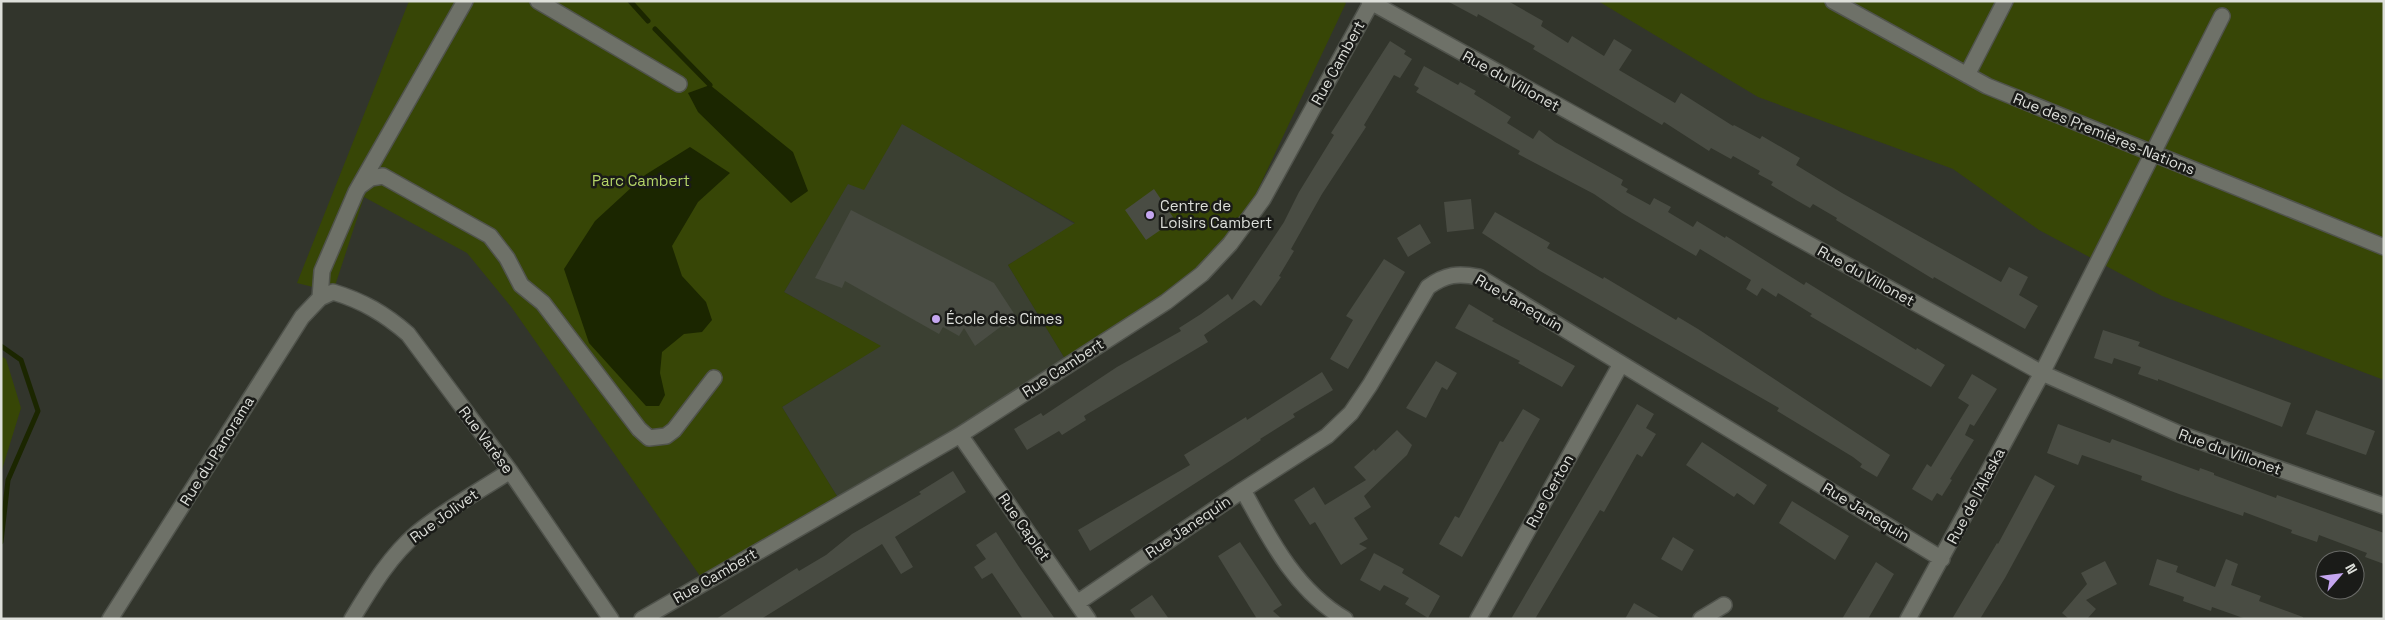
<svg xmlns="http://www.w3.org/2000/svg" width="2385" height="620" font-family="'Space Grotesk',sans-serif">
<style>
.built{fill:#3b4032}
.green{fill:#374606}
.water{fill:#1b2600}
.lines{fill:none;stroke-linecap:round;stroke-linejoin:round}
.stream{stroke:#1b2600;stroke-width:5}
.building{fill:#494c43}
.minor-casing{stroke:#50534c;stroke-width:18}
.minor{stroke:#6e7168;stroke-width:15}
.poi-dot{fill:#c5a6f0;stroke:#1a1b18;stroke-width:2}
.labels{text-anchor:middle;stroke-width:5;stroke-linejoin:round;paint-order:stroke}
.street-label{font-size:15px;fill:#dddfda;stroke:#1a1b18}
.park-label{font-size:15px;fill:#b5d568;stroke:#1a1b18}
.poi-label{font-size:15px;fill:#dddfda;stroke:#1a1b18;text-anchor:start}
</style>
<rect width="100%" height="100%" fill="#32352c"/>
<!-- built -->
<path class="built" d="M 902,123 L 1075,224 L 1008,265 L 1067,362 L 840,501 L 782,407 L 880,346 L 784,292 L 848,183 L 864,189 Z"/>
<!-- green -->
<path class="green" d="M 409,1 L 1343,1 L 1346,3 L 1244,219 L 1207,265 L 1067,362 L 1008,265 L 1075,223 L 902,124 L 864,190 L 848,184 L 784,292 L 881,346 L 782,407 L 840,501 L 705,583 L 512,308 L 467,253 L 364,197 L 333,292 L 297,283 Z
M 1598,1 L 2384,1 L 2384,380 L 2162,296 L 2039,230 L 1953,169 L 1758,97 Z
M 1,356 L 6,359 L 21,408 L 1,473 Z"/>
<!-- water -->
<path class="water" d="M 710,85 L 793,152 L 808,191 L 791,203 L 698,112 L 688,93 Z
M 690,147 L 730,173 L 698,202 L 672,246 L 682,276 L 706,302 L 712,320 L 702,332 L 684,334 L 662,352 L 660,373 L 665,395 L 659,406 L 646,406 L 589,343 L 564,269 L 595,221 L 645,175 Z"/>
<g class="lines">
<!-- stream -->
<path class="stream" d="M 630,1 L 648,21
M 655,29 L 710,85
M 1,346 L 21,360 L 38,411 L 8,480 L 1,542"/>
</g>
<!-- building -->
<path class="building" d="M 1447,1 L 1508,1 L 1543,21 L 1541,26 L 1568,43 L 1572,36 L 1604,56 L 1614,39 L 1632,50 L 1619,70 L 1675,103 L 1681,93 L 1733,126 L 1734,125 L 1760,139 L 1762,136 L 1800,158 L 1796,165 L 1842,193 L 2001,282 L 2009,267 L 2028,277 L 2019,295 L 2038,306 L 2025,329 L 1934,277 L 1933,279 L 1836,220 L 1837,218 L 1813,204 L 1810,208 L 1796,200 L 1771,185 L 1773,182 L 1758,174 L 1760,171 L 1733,156 L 1731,159 L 1711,148 L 1709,151 L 1664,122 L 1662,125 L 1533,49 L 1535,46 L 1478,14 L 1477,17 Z
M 1390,41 L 1406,51 L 1404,54 L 1412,59 L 1400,78 L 1394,75 L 1364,125 L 1366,127 L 1322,194 L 1291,249 L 1294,251 L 1279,276 L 1281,277 L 1261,306 L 1254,300 L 1204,335 L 1208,342 L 1084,416 L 1086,420 L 1062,435 L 1059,431 L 1027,450 L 1014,429 L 1041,413 L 1043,416 L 1117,367 L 1181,331 L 1179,328 L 1201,314 L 1228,294 L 1232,300 L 1284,222 L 1299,192 L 1334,135 L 1331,133 Z
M 1424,66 L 1458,85 L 1460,82 L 1476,91 L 1474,94 L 1511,117 L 1507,123 L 1533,139 L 1539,130 L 1555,142 L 1623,180 L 1621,185 L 1628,189 L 1626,192 L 1650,205 L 1654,198 L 1671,207 L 1668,212 L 1693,227 L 1697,221 L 1725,238 L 1726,236 L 1804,285 L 1806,282 L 1916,350 L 1917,348 L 1945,365 L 1931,387 L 1810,316 L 1812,314 L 1778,293 L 1776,297 L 1762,288 L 1757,296 L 1746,289 L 1751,280 L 1700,249 L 1696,256 L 1622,213 L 1594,194 L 1518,154 L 1520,151 L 1416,92 L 1419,88 L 1414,85 Z
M 1154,189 L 1175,220 L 1146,240 L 1125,210 Z
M 1471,199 L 1474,229 L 1447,232 L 1444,202 Z
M 851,210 L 994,283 L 1017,318 L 1010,328 L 1003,325 L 975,346 L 964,328 L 959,336 L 943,327 L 939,334 L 845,281 L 842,288 L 815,278 Z
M 1495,212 L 1550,243 L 1547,248 L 1603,279 L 1604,277 L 1676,320 L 1678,317 L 1698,329 L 1890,455 L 1877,477 L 1860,467 L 1862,464 L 1853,457 L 1777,411 L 1779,408 L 1540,271 L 1482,233 Z
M 1420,224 L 1431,243 L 1408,257 L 1397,238 Z
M 1384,259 L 1405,272 L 1348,369 L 1330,359 L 1353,320 L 1346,316 Z
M 1469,304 L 1494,319 L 1492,321 L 1575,366 L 1562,387 L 1518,363 L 1520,361 L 1455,328 Z
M 2103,330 L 2140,342 L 2138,346 L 2291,403 L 2282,427 L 2158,379 L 2158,381 L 2138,374 L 2141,367 L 2114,358 L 2112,364 L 2094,358 Z
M 1436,361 L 1457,373 L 1447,390 L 1442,387 L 1426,418 L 1406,408 Z
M 1322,372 L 1333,390 L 1293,414 L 1295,417 L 1260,439 L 1261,440 L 1233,459 L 1090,551 L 1078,530 L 1190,465 L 1184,455 L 1246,417 L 1247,420 Z
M 1972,374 L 1997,389 L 1974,426 L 1970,424 L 1965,435 L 1974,440 L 1950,479 L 1952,480 L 1942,496 L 1937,493 L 1932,501 L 1912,489 L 1927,464 L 1931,467 L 1969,405 L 1958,398 Z
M 1637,404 L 1654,414 L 1646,428 L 1656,434 L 1642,457 L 1637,454 L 1604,512 L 1600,510 L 1535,619 L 1511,619 Z
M 1523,409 L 1540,419 L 1462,557 L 1439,544 L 1455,516 L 1459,518 L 1500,441 L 1503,442 Z
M 2316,410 L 2375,431 L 2366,455 L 2306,434 Z
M 2058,424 L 2110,443 L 2112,439 L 2199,471 L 2200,468 L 2214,473 L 2214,475 L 2276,498 L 2277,495 L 2384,533 L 2384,564 L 2365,557 L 2367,553 L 2319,535 L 2317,542 L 2291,533 L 2292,530 L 2244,512 L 2243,516 L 2179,494 L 2141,480 L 2142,476 L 2082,455 L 2078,465 L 2047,453 Z
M 1397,430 L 1412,445 L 1407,455 L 1364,496 L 1371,507 L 1354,518 L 1368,539 L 1359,544 L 1367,548 L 1341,565 L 1315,522 L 1310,525 L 1294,500 L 1314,487 L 1325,505 L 1366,480 L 1354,467 L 1374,449 L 1375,451 Z
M 1702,442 L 1767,485 L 1754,505 L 1737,493 L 1734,497 L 1686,465 Z
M 953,471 L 966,492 L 895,537 L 913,567 L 901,574 L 882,544 L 761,619 L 716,619 L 797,568 L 799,571 L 826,555 L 852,534 L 921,494 L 919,492 Z
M 2035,475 L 2055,486 L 2005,578 L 1980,619 L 1952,619 L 1997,543 L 1998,544 Z
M 1792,501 L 1849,536 L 1835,560 L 1779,523 Z
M 996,532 L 1021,570 L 1055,619 L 1023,619 L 992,573 L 982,579 L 974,567 L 986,559 L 976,545 Z
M 1673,537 L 1694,550 L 1682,571 L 1661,559 Z
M 1240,542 L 1282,605 L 1273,611 L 1282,619 L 1257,619 L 1218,556 Z
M 1374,553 L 1404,569 L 1402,573 L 1440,596 L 1428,618 L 1405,604 L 1409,598 L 1384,585 L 1380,591 L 1360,580 Z
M 2157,559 L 2178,566 L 2176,572 L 2215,587 L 2226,559 L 2238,564 L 2231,585 L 2261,596 L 2259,601 L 2303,617 L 2303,619 L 2246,619 L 2212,607 L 2211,611 L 2183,601 L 2184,597 L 2149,585 Z
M 2105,561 L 2117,584 L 2086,600 L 2096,609 L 2087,619 L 2069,619 L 2062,613 L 2087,584 L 2081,573 Z
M 1876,562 L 1894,574 L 1868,619 L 1842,619 Z
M 1152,595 L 1169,619 L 1136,619 L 1130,610 Z
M 1634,603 L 1662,619 L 1625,619 Z"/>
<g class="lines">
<!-- minor casing -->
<g class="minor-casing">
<path id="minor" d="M 538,1 L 679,84
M 1369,1 L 2042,373 L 2180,434 L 2384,506
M 1833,1 L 1987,86 L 2384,247
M 1967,75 L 2005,1
M 360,186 L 371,178 L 383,176 L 490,236 L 507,258 L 521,285 L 543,303 L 639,429 L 649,438 L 666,436 L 674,430 L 714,378
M 320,298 L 322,271 L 356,192 L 465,1
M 960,435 L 1088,619
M 1243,490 C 1269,538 1296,591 1345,619
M 1077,603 L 1243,490 L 1327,436 L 1351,413 L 1370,385 L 1428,287 C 1446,274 1458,273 1479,277 L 1942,559
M 110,619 L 302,317 L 320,298 L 333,292 C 363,301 385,314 408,334 L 510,471 L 611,619
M 352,619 C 371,588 389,557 417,533 C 445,510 479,491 510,471
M 642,619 L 960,435 L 1166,302 L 1202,274 L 1230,244 L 1263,199 L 1371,3
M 1478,619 L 1621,364
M 1701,619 L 1724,605
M 1908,619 L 2042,373 L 2222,16"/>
</g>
<!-- minor -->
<use href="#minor" class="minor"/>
</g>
<!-- markers -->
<g class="poi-dot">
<circle cx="1150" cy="215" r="5"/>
<circle cx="936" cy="319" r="5"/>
</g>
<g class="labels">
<!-- street labels -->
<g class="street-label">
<text transform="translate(1338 63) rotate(-61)" y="5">Rue Cambert</text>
<text transform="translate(1511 81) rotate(29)" y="5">Rue du Villonet</text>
<text transform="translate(2104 134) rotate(22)" y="5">Rue des Premières-Nations</text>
<text transform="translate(1866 276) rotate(29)" y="5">Rue du Villonet</text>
<text transform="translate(1519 303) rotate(30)" y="5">Rue Janequin</text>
<text transform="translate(1063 368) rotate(-33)" y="5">Rue Cambert</text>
<text transform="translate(486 440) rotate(53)" y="5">Rue Varèse</text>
<text transform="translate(217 451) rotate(-58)" y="5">Rue du Panorama</text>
<text transform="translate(2230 452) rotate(20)" y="5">Rue du Villonet</text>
<text transform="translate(1550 491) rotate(-61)" y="5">Rue Certon</text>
<text transform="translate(1976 496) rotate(-62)" y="5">Rue de l'Alaska</text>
<text transform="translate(1866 512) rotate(31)" y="5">Rue Janequin</text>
<text transform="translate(444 516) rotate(-36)" y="5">Rue Jolivet</text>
<text transform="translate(1024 527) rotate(55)" y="5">Rue Caplet</text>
<text transform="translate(1188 527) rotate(-34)" y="5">Rue Janequin</text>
<text transform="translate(715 576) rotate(-30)" y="5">Rue Cambert</text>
</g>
<!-- park labels -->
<g class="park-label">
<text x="641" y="186">Parc Cambert</text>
</g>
<!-- poi labels -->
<g class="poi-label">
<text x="1160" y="211">Centre de<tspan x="1160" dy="17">Loisirs Cambert</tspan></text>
<text x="946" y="324">École des Cimes</text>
</g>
</g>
<!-- border -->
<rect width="2385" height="620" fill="none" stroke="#dddfda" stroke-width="5"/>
<!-- north arrow -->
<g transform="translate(2340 575) rotate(62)"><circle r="24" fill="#1a1b18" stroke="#686966"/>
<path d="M0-4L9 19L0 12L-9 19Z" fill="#c5a6f0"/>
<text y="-8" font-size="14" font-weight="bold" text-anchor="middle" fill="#dddfda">N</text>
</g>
</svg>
